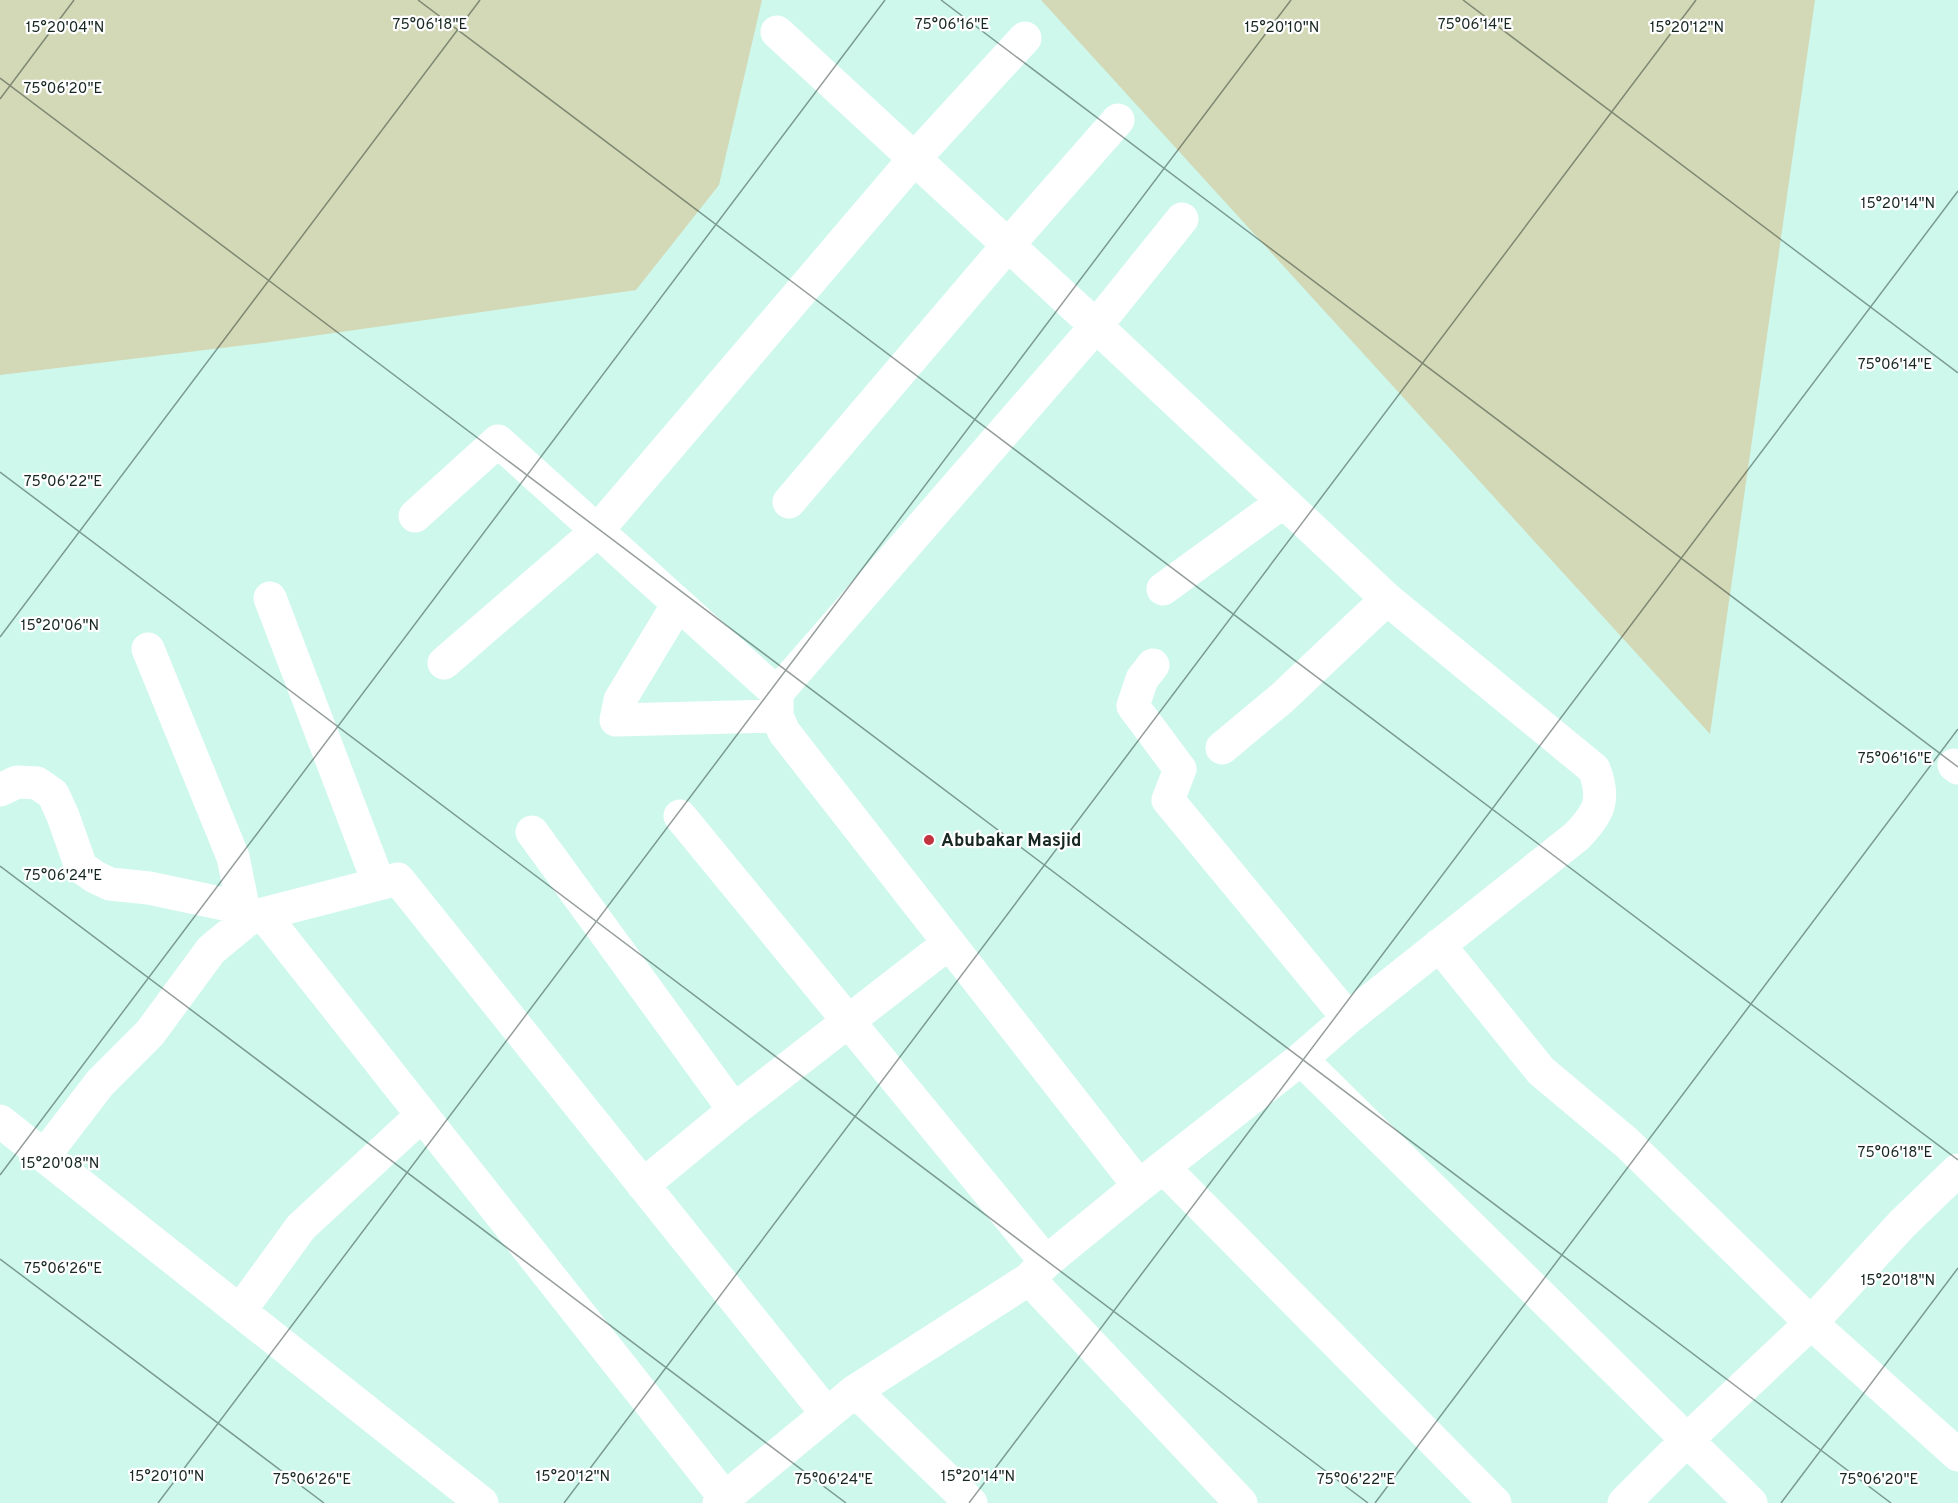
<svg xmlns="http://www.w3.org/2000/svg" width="1958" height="1503" font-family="Overpass,sans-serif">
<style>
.green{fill:#d3d8b6}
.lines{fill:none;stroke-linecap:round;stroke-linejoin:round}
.street{stroke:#fff;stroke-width:33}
.ticks{fill:none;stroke:#172722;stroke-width:1.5;stroke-opacity:0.45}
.poi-dot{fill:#c33340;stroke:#fff;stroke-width:2}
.labels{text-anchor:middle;stroke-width:4.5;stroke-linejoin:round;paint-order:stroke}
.poi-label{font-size:18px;font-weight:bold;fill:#172722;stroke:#fff;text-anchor:start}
.ticks-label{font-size:15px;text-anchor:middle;fill:#172722;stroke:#fff;stroke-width:4.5;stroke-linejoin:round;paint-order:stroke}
</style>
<rect width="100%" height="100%" fill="#cef8ec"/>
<!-- green -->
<path class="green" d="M 0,0 L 762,0 L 719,185 L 636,290 L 263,343 L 0,375 Z
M 1041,0 L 1815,0 L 1710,734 Z"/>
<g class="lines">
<!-- street -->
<path class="street" d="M 777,32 L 1096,326 L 1387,599 L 1594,769 C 1606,800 1599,813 1577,836 L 1348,1018 L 1301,1059
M 789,502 L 1008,245 L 1118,120
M 415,516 L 498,441 L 777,693
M 1163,589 L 1283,502
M 270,598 L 379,884
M 678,604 L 620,700 L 616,720 L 777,716
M 148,649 L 233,857 L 246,921
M 444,663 L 597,531 L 914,159 L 1025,38
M 1153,665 L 1142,679 L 1133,706 L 1180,769 L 1168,800 L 1348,1018
M 1222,748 L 1282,698 L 1387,599
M 1954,765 L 1958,768
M 0,790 L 17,782 L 37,783 L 53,794 L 63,816 L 81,867 L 95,877 L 110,884 L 149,888 L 243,908
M 680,816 L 1046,1262
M 532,832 L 734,1110
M 0,1121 L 482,1503
M 44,1156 L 100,1083 L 150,1033 L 211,950 L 246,921 L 263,914
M 1164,1168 L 1495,1503
M 1958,1170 L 1902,1224 L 1811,1323 L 1958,1455
M 643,1185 L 734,1110 L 949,943
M 1139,1186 L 784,732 L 777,716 L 777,693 L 1096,326 L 1182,219
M 1029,1279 L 1241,1503
M 240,1311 L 301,1227 L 422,1115
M 855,1391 L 971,1503
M 719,1503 L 855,1391 L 1029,1279 L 1046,1262 L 1139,1186 L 1301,1059 L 1687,1440 L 1811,1323 L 1627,1143 L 1541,1071 L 1439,945
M 729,1503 L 263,914 L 398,879 L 827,1414
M 1624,1503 L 1687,1440 L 1751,1503"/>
</g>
<!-- ticks -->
<path class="ticks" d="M 418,0 L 1958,1160M 941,0 L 1958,767M 1463,0 L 1958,373M 0,78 L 1891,1503M 0,99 L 74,0M 0,472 L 1368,1503M 0,637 L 480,0M 0,866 L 846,1503M 0,1175 L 885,0M 0,1259 L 324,1503M 158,1503 L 1291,0M 564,1503 L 1696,0M 969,1503 L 1958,191M 1375,1503 L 1958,729M 1781,1503 L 1958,1268"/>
<!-- markers -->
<circle class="poi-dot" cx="929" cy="840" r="6"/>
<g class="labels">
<!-- poi labels -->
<g class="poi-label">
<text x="941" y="846">Abubakar Masjid</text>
</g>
</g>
<g class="ticks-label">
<text x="952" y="29">75°06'16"E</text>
<text x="1475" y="29">75°06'14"E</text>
<text x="430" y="29">75°06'18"E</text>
<text x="65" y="32">15°20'04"N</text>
<text x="1282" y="32">15°20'10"N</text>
<text x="1687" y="32">15°20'12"N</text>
<text x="63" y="93">75°06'20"E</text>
<text x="1898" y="208">15°20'14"N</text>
<text x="1895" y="369">75°06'14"E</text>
<text x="63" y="486">75°06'22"E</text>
<text x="60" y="630">15°20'06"N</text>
<text x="1895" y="763">75°06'16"E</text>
<text x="63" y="880">75°06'24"E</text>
<text x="1895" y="1157">75°06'18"E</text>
<text x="60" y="1168">15°20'08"N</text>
<text x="63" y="1273">75°06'26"E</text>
<text x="1898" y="1285">15°20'18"N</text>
<text x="167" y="1481">15°20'10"N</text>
<text x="573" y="1481">15°20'12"N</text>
<text x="978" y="1481">15°20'14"N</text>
<text x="312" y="1484">75°06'26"E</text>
<text x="834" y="1484">75°06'24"E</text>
<text x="1356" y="1484">75°06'22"E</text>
<text x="1879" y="1484">75°06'20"E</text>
</g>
</svg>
